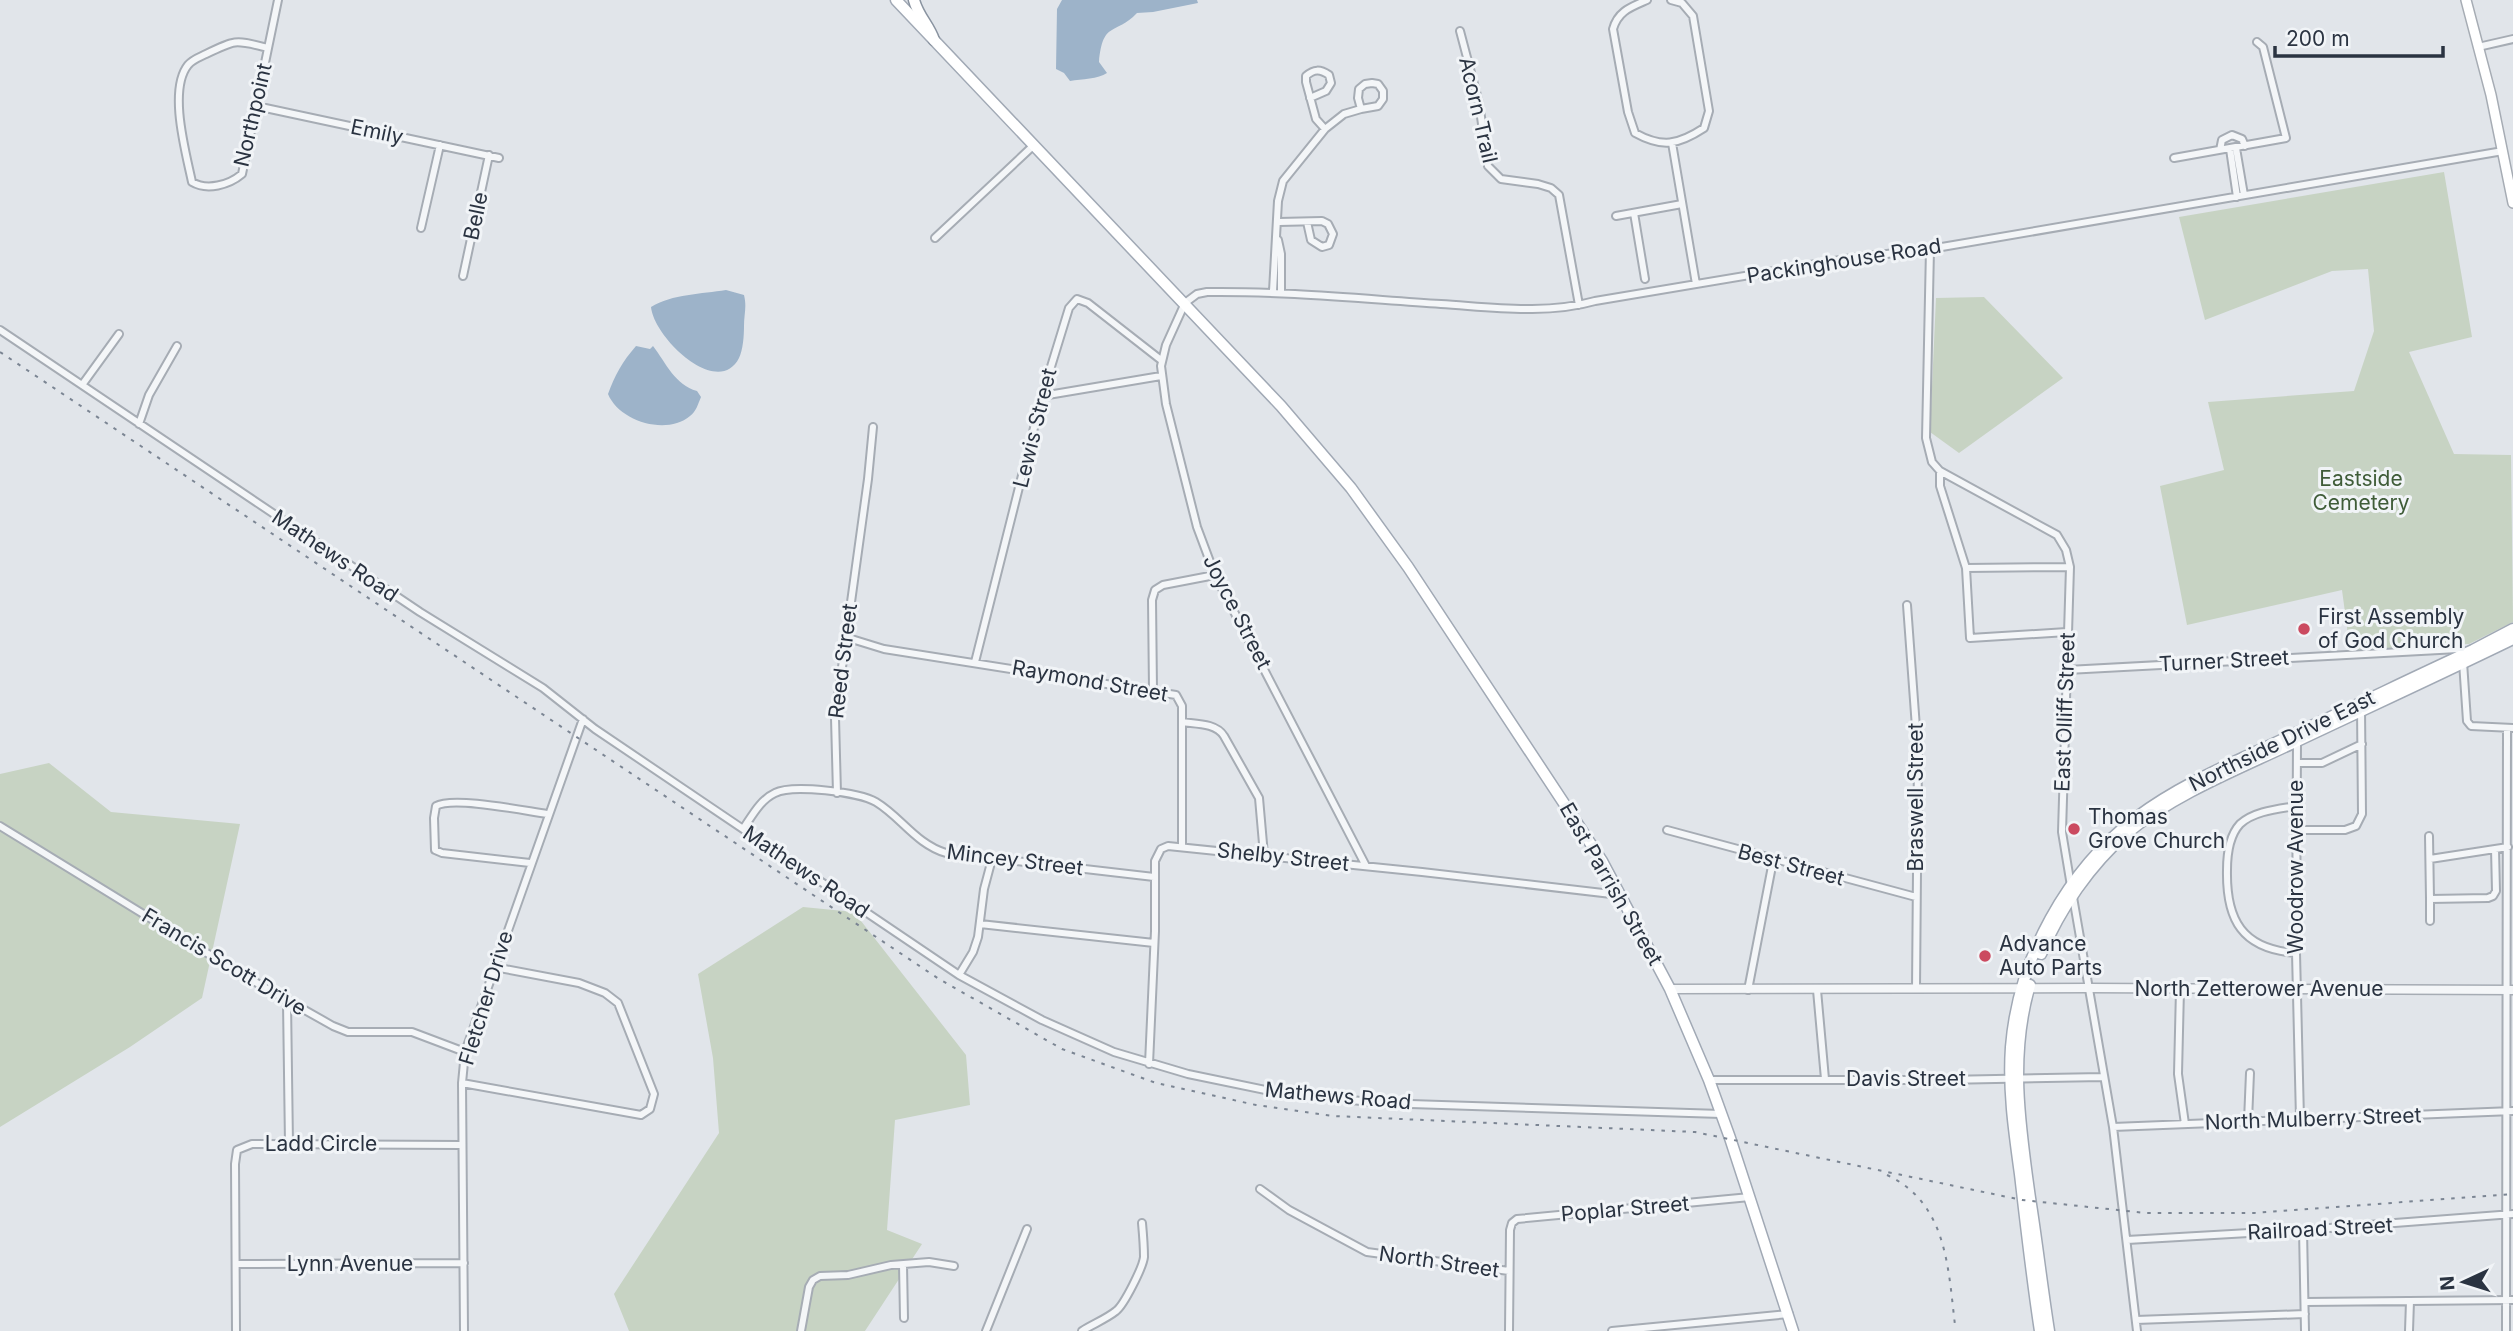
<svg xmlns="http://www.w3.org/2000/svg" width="2513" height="1331" font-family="Inter,sans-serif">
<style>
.green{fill:#c7d3c3}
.water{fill:#9db3c9}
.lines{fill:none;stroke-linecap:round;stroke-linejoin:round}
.minor-casing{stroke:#a6acb4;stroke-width:10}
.tertiary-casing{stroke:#a6acb4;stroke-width:11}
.secondary-casing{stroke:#a6acb4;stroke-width:12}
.primary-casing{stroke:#a1a9b5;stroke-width:13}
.trunk-casing{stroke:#8993a0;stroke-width:13}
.minor{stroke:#f4f6f8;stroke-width:6}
.tertiary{stroke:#f4f6f8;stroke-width:8}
.secondary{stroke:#fff;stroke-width:9}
.primary{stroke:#fff;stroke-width:10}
.trunk{stroke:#fff;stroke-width:10}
.rail{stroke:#7b8593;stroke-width:2;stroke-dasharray:3.5 7;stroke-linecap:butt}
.poi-dot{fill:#cb4a60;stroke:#f1f4f7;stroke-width:2.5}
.labels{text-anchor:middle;stroke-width:6;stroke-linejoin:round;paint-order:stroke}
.street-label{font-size:21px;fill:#2a3341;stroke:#f1f4f7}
.park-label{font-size:21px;fill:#3f5c38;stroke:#f1f4f7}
.poi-label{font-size:21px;fill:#2a3341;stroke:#f1f4f7;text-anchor:start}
</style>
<rect width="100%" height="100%" fill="#e1e5ea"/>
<!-- green -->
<path class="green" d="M 2444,172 L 2472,337 L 2409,352 L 2454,454 L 2511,455 L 2513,622 L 2469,644 L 2350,650 L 2342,590 L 2187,625 L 2160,486 L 2224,470 L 2208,402 L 2354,391 L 2374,331 L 2368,269 L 2332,271 L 2205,320 L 2179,217 Z
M 1984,297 L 2063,378 L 1959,453 L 1930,432 L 1936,298 Z
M 49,763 L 111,812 L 240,824 L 202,998 L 130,1047 L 0,1127 L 0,774 Z
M 803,907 L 854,912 L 966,1055 L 970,1105 L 895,1120 L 887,1230 L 922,1244 L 865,1331 L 629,1331 L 614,1294 L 719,1133 L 713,1058 L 698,974 Z"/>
<!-- water -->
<path class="water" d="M 1062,0 L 1197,0 L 1198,3 L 1153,12 L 1137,13 C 1115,36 1103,20 1099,62 L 1107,73 C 1098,79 1082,79 1070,81 L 1064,73 L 1056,69 L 1057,9 Z
M 726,290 L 744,295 C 747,307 744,314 744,326 C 744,336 743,350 739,358 C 718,399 654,338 651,307 C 672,294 702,294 726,290 Z
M 636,346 L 650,349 L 653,346 C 666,363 675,385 697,391 L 701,397 C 698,404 696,412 690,416 C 666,436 619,421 608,394 C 615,375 622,362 636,346 Z"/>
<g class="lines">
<!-- minor casing -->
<g class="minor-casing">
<path id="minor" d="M 1647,0 C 1631,7 1618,11 1613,29 L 1628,112 L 1635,133 C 1662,148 1678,145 1704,128 L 1709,111 L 1693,16 L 1682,3 L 1671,0
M 1460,31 L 1479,103 L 1488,166 L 1501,179 L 1538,184 L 1551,188 L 1559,195 L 1579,305
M 2478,47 L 2513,39
M 268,48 C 235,40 237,39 206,54 C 200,57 193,59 188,65 C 168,90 186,153 192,182 C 207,191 229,185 242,174 L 278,0
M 1372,83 L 1378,84 L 1383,91 L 1383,99 L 1378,106 L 1361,109 L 1358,98 L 1359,89 L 1365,84 Z
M 1310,98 L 1326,91 L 1331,83 L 1329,75 C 1320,69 1314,69 1306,76 L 1306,82 L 1316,119 L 1325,129
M 256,106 L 499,158
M 1672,143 L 1696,284
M 2236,148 L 2244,195
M 2230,149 L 2237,197
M 2220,150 L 2222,140 L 2232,135 L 2242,139 L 2245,146
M 2174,158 L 2286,138 L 2263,47 L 2257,42
M 1634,213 L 1645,279
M 1616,216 L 1682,204
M 1279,222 L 1322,221 L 1328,224 L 1333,234 L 1329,245 L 1322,247 L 1311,240 L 1307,222
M 421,228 L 440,145
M 935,238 L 1034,145
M 1278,240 L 1281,254 L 1281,292
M 1930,249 L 1926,438 L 1932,462 L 1940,471 L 2057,535 L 2066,550 L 2070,567 L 2062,832 L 2071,886
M 463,276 L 489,155
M 1273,291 L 1278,201 L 1283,181 L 1325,129 L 1344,114 L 1361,109
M 0,330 L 420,612 L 543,688 L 595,729 L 959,975 L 1042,1020 L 1114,1052 L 1188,1074 L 1275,1092 L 1380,1103 L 1721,1114
M 82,385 L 119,334
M 1042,396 L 1161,376
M 139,424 L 149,395 L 177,346
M 1940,471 L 1940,486 L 1966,568 L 1970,638 L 2067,632
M 1966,568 L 2070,567
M 1907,605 L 1918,755 L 1916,989
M 845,637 L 884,649 L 1176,695 L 1182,706 L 1182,846
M 975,662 L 1042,396 L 1069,308 L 1077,299 L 1088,303 L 1161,360
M 2067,670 L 2458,649 L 2462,655 L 2463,662 L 2467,721 L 2471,726 L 2513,728
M 1153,690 L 1152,600 L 1155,590 L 1163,585 L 1215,575
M 1182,722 C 1196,724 1216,723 1224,736 L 1259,798 L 1264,855
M 2297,741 L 2296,953 L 2300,1119
M 2297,763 L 2322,763 L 2362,744
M 837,793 L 835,718 L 868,479 L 873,427
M 0,826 L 241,974 L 333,1026 L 348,1032 L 412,1032 L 465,1052
M 743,829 C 752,816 760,800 775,793 C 792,784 859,792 876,802 C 901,817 916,844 946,853 L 1154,877
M 1667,830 L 1916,897
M 2296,830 L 2345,830 L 2356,826 L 2362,814 L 2361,708
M 2429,836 L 2430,899 L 2488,898 L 2493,896 L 2496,891 L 2495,849
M 2430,859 L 2508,847
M 530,863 L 442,853 L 435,850 L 434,818 L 436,806 C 453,796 525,811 547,814
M 1366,866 L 1215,575 L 1197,527 L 1166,404 L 1161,366 L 1166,345 L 1185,303 L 1197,294 L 1207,292 C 1285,291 1363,299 1441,304 C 1491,307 1546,315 1595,301 L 1852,258 L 1930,249 L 2503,151
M 2073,897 L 2113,1127 L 2137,1331
M 2430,921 L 2430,899
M 980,924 L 1154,943
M 2296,953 C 2242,949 2226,920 2227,870 C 2227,854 2229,836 2240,824 C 2254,811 2278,809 2296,806
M 959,975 L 973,952 L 978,937 L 984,889 L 992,859
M 2180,989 L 2178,1074 L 2185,1124
M 1748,990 L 1773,861
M 1817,990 L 1825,1079
M 287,1002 L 289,1144
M 1149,1064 L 1155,931 L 1155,861 L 1161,849 L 1168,846 L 1422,872 L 1620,895
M 1709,1080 L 1944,1080 L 2103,1077
M 462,1083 L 641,1115 L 650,1109 L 654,1094 L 618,1003 L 605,993 L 579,983 L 494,967
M 2248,1121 L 2250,1073
M 2113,1127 L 2513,1111
M 1260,1189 L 1289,1210 L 1367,1252 L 1509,1271
M 2303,1230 L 2305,1331
M 2127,1240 L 2303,1230 L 2513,1214
M 236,1264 L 464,1263
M 903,1265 L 904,1318
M 2305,1302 L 2513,1300
M 2136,1320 L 2305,1314
M 236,1331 L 235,1164 L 237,1150 L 252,1144 L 462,1145
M 464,1331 L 462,1083 L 465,1052 L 583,719
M 801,1331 L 809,1287 L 813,1280 L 820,1276 L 848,1275 L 891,1265 L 929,1262 L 954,1266
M 986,1331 L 1027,1229
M 1082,1331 C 1093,1324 1106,1319 1116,1311 C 1124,1305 1143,1267 1144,1257 C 1144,1246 1143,1234 1142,1223
M 1509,1331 L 1510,1230 L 1512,1223 L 1517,1219 L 1750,1197
M 1612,1331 L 1789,1314
M 2409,1331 L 2410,1301
M 2506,1331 L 2507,728"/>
</g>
<!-- tertiary casing -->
<g class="tertiary-casing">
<path id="tertiary" d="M 1670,989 L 2088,988 L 2513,990"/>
</g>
<!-- secondary casing -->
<g class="secondary-casing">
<path id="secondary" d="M 2466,0 L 2491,95 L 2513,203"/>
</g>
<!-- primary casing -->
<g class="primary-casing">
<path id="primary" d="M 896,0 L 1281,406 L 1351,488 L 1408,567 L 1602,861 L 1670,989 L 1709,1080 L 1730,1138 L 1793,1331
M 2041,954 C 2060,909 2090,865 2127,833 C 2175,794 2236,770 2291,744 C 2365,709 2439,675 2513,639
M 2030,985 C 2009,1055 2020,1127 2030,1198 C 2037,1242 2042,1287 2049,1331
M 2040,1331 C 2032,1279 2026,1226 2020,1174 C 2014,1131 2008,1090 2011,1047 C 2018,959 2067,870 2137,817 C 2185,781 2243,759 2296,733 C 2355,706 2414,677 2473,650 L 2513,629"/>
</g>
<!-- trunk casing -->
<g class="trunk-casing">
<path id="trunk" d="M 914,0 C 918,16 929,25 934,40"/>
</g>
<!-- minor -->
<use href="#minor" class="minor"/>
<!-- tertiary -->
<use href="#tertiary" class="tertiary"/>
<!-- secondary -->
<use href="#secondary" class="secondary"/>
<!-- primary -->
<use href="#primary" class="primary"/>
<!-- trunk -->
<use href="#trunk" class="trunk"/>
<!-- rail -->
<path class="rail" d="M 0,352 L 939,979 L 1062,1049 L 1156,1083 L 1256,1105 L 1333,1116 L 1695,1132 L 2022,1200 L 2146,1213 L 2254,1213 L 2513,1194
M 1887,1175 C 1947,1203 1948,1267 1955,1325"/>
</g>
<!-- markers -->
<g class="poi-dot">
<circle cx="2304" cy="629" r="7"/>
<circle cx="2074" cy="829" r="7"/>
<circle cx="1985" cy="956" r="7"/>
</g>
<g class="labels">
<!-- street labels -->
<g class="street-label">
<text transform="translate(1478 110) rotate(77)" y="7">Acorn Trail</text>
<text transform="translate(253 115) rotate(-77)" y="7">Northpoint</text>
<text transform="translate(377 132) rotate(12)" y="7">Emily</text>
<text transform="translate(476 216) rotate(-78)" y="7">Belle</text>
<text transform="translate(1844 261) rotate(-9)" y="7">Packinghouse Road</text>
<text transform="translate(1035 428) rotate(-76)" y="7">Lewis Street</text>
<text transform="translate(335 556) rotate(34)" y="7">Mathews Road</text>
<text transform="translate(1237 612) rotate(63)" y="7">Joyce Street</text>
<text transform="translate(843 661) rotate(-83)" y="7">Reed Street</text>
<text transform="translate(2224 661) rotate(-3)" y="7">Turner Street</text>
<text transform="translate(1090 681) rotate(10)" y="7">Raymond Street</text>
<text transform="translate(2065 712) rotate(-88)" y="7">East Olliff Street</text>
<text transform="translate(2282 741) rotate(-26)" y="7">Northside Drive East</text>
<text transform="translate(1916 797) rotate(-90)" y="7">Braswell Street</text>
<text transform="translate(1283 857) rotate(6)" y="7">Shelby Street</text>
<text transform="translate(1015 860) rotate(7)" y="7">Mincey Street</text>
<text transform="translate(1791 865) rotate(15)" y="7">Best Street</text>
<text transform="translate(2296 867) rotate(-90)" y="7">Woodrow Avenue</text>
<text transform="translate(806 872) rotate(34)" y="7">Mathews Road</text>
<text transform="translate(1611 884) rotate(60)" y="7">East Parrish Street</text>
<text transform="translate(224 962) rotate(31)" y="7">Francis Scott Drive</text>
<text x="2259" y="996">North Zetterower Avenue</text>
<text transform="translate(486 998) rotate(-73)" y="7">Fletcher Drive</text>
<text x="1906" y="1086">Davis Street</text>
<text transform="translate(1338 1096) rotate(5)" y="7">Mathews Road</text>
<text transform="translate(2313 1119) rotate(-2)" y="7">North Mulberry Street</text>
<text x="321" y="1151">Ladd Circle</text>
<text transform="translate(1625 1209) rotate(-5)" y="7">Poplar Street</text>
<text transform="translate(2320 1229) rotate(-3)" y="7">Railroad Street</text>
<text transform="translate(1439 1262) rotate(8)" y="7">North Street</text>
<text x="350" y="1271">Lynn Avenue</text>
</g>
<!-- park labels -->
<g class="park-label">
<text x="2361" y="486">Eastside<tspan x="2361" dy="24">Cemetery</tspan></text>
</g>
<!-- poi labels -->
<g class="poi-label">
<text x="2318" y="624">First Assembly<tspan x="2318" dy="24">of God Church</tspan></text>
<text x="2088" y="824">Thomas<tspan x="2088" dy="24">Grove Church</tspan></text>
<text x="1999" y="951">Advance<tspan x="1999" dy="24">Auto Parts</tspan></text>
</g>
</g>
<!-- north arrow -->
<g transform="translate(2464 1282) rotate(266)" stroke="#f1f4f7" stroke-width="5" paint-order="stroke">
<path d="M0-5L12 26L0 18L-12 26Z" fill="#2a3341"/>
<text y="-10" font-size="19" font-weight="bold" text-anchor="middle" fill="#2a3341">N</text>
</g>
<!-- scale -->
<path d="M2275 46v10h168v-10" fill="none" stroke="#2a3341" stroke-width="3.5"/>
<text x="2286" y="46" font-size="21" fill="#2a3341" stroke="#f1f4f7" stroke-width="5" paint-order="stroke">200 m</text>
</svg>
